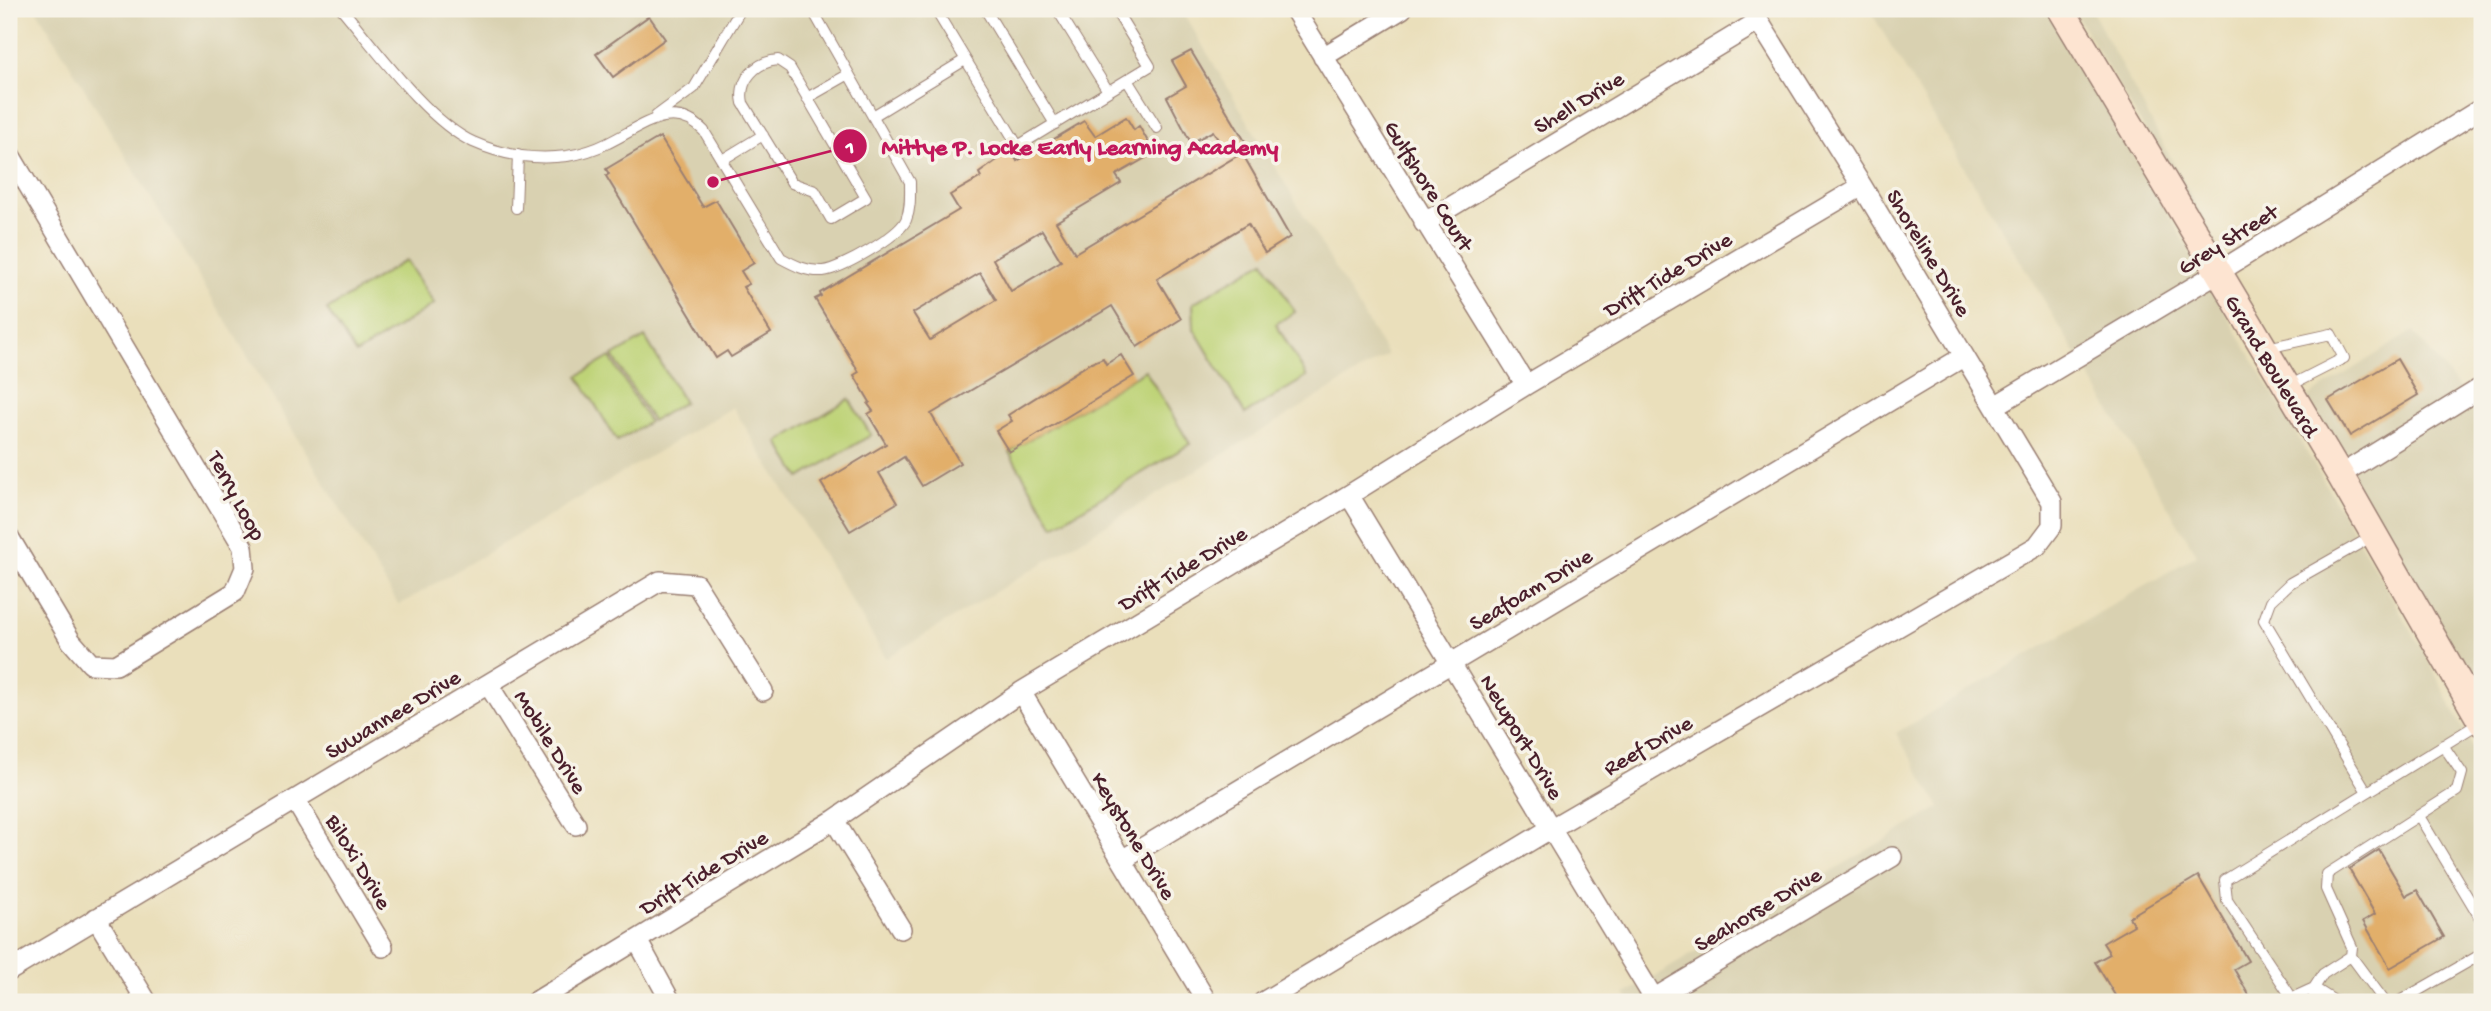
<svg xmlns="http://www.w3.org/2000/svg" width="2491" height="1011" font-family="'Gochi Hand',sans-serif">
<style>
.built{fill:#d9d1b1}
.green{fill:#bed377;stroke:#847951;stroke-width:2}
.building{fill:#e2af6a;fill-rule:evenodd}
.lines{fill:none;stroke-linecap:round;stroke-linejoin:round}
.lane-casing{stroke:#9a7f73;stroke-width:12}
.street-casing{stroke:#9a7f73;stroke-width:22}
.secondary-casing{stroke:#9a7f73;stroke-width:29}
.lane{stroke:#fff;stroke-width:10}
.street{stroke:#fff;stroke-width:19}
.secondary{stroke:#fde4d1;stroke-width:26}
.labels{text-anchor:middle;stroke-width:7;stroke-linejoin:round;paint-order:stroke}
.street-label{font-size:23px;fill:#4a1f2b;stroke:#f7f3e8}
.leader{fill:none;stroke:#c2185b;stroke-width:2.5}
.callout-dot{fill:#c2185b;stroke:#f7f3e8;stroke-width:2.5}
.mark-label{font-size:21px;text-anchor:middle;font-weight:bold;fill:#fff}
.callout-label{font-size:24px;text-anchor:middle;font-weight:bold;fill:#c2185b;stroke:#f7f3e8;stroke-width:7;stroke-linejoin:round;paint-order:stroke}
</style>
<rect width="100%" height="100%" fill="#f7f3e8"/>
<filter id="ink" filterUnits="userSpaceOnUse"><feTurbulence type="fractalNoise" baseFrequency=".0143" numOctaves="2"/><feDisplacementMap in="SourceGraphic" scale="14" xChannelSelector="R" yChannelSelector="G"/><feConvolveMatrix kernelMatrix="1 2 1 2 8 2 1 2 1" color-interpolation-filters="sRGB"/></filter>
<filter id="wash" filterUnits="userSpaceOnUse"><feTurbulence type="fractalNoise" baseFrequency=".00686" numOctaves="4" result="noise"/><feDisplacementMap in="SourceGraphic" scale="28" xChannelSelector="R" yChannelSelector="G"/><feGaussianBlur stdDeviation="1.57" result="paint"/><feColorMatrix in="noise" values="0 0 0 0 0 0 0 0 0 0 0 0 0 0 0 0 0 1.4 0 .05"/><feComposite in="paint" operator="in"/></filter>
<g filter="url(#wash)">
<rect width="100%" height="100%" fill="#eadfbb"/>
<!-- built -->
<path class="built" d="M 36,9 L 1181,9 L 1387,355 L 886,658 L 733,407 L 399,605 Z
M 1869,9 L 2048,9 L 2426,656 L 2482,767 L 2482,1002 L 1631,1002 L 1625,994 L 1940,807 L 1896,733 L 2197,555 Z
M 2073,9 L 2091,9 L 2257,319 Z
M 2413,331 L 2463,393 L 2482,383 L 2482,703 L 2305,399 Z"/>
<!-- green -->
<path class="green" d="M 406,260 L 434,304 L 356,354 L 327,310 Z
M 1264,261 L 1295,312 L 1276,324 L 1307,377 L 1245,414 L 1194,329 L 1193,303 Z
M 645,337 L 684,402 L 652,421 L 613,356 Z
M 610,357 L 649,422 L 617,441 L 578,376 Z
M 1145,370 L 1190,444 L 1054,526 L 1009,452 Z
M 849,399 L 871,435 L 800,478 L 778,442 Z"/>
<g id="blocks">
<!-- building -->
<path class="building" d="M 649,16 L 665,39 L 613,77 L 596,54 Z
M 1191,51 L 1246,143 L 1227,155 L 1213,131 L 1191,143 L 1167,97 L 1186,86 L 1172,61 Z
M 1126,117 L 1134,130 L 1139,126 L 1151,147 L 1145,150 L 1149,156 L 1116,175 L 1121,183 L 1056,222 L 1075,253 L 1242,153 L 1290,237 L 1265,253 L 1248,224 L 1157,279 L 1181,319 L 1137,347 L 1112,306 L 931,414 L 960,463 L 922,486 L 904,457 L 879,473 L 897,503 L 850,531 L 821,483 L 886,444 L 868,414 L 873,411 L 868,404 L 870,402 L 854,375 L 859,372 L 815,299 L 821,296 L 820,293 L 959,210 L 950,195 L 981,177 L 979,173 L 1011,150 L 1017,161 L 1084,121 L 1095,136 ZM 1042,230 L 1061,261 L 1011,291 L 993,259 ZM 980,273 L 996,300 L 930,340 L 913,313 Z
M 660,137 L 703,207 L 716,200 L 754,263 L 741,271 L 749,284 L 743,287 L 771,333 L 731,357 L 727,351 L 716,358 L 606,176 L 609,174 L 606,169 Z
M 1121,355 L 1134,376 L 1009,452 L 996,431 L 1012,421 L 1008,415 L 1089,364 L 1103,358 L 1106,364 Z
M 2397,359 L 2418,395 L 2350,436 L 2328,400 Z
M 2379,850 L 2406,896 L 2417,890 L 2444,937 L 2390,968 L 2363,921 L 2375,914 L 2349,869 Z
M 2198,876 L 2248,961 L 2234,969 L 2253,1002 L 2119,1002 L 2095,962 L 2110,954 L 2103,943 L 2134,925 L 2129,917 Z"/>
</g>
</g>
<g filter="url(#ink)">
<use href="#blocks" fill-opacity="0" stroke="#9a7f73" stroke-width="2"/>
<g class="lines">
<!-- lane casing -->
<g class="lane-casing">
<path id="lane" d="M 342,9 C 375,48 428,122 473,142 C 502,155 535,160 567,156 C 580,154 596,149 608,143 C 640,128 672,98 704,131 L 781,258 C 794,265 807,272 823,271 C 841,269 898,237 906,220 C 911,208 910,195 910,182 L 812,9
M 935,9 L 1018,146 L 1150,66 L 1115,9
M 985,9 L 1055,124
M 1057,9 L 1108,91
M 778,60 L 790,68 L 866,198 L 831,219 L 815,191 L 792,183 L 743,103 C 738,80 756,62 778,60 Z
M 1127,80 L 1157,128
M 807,98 L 849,74
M 656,116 L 694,88 L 741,9
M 873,116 L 965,60
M 722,160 L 763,135
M 516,208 L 518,155
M 2267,348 L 2331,334 L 2344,358 L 2287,387
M 2367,792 L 2264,620 L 2271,601 L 2290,583 L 2373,536
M 2419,816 L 2482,921
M 2292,998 L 2314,988 L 2323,974 L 2351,956
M 2289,1002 L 2292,998 L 2227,900 L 2225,880 L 2481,722
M 2314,1002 L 2314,988 L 2336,1002
M 2385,1002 L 2351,956 L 2352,947 L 2326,889 L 2327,874 L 2457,791 L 2462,773 L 2443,745
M 2398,1002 L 2482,954"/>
</g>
<!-- street casing -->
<g class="street-casing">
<path id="street" d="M 1294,9 L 1526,385
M 1323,57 L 1402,9
M 9,153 L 243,547 L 245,568 L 235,592 L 116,665 L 91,664 L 71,641 L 9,537
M 1424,223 L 1759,21
M 1995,406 L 2217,273 L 2482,108
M 2340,475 L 2482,387
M 1349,495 L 1656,1002
M 488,684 L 576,825
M 1021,692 L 1207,1002
M 295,800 L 383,947
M 834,820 L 901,929
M 1122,860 L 1963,357
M 96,918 L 147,1002
M 637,940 L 671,1002
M 9,971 L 660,581 L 696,584 L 763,691
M 535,1002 L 834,820 L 1021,692 L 1349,495 L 1526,385 L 1862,186
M 1263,1002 L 1550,829 L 2037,546 L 2052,526 L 2052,502 L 1862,186 L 1751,9
M 1648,1002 L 1892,857"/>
</g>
<!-- secondary casing -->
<g class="secondary-casing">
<path id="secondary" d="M 2061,9 L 2340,475 L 2482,723"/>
</g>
<!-- lane -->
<use href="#lane" class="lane"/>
<!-- street -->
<use href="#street" class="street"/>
<!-- secondary -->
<use href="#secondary" class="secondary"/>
</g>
</g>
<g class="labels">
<!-- street labels -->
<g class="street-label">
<text transform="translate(1578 101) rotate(-31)" y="8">Shell Drive</text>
<text transform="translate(1430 185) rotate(58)" y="8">Gulfshore Court</text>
<text transform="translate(2227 238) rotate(-32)" y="8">Grey Street</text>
<text transform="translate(1930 252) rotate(59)" y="8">Shoreline Drive</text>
<text transform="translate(1667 273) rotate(-31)" y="8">Drift Tide Drive</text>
<text transform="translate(2273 365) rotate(59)" y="8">Grand Boulevard</text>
<text transform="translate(238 495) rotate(62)" y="8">Terry Loop</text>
<text transform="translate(1182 567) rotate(-31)" y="8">Drift Tide Drive</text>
<text transform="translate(1530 588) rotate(-31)" y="8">Seafoam Drive</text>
<text transform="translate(392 713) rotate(-31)" y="8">Suwannee Drive</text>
<text transform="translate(1523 736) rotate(59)" y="8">Newport Drive</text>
<text transform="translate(552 741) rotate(58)" y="8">Mobile Drive</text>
<text transform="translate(1647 744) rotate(-30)" y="8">Reef Drive</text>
<text transform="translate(1135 835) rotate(59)" y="8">Keystone Drive</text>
<text transform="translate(360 861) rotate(59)" y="8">Biloxi Drive</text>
<text transform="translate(703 871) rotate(-31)" y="8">Drift Tide Drive</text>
<text transform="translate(1757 908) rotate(-31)" y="8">Seahorse Drive</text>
</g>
</g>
<!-- callouts -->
<path class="leader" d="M713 182L850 146"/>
<g class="callout-dot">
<circle cx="713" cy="182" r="7"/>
<circle cx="850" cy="146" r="18"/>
</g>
<g class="mark-label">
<text x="850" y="153">1</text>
</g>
<g class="callout-label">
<text x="1080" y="154">Mittye P. Locke Early Learning Academy</text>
</g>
<!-- margin -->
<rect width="2491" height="1011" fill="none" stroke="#f7f3e8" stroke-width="35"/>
</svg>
